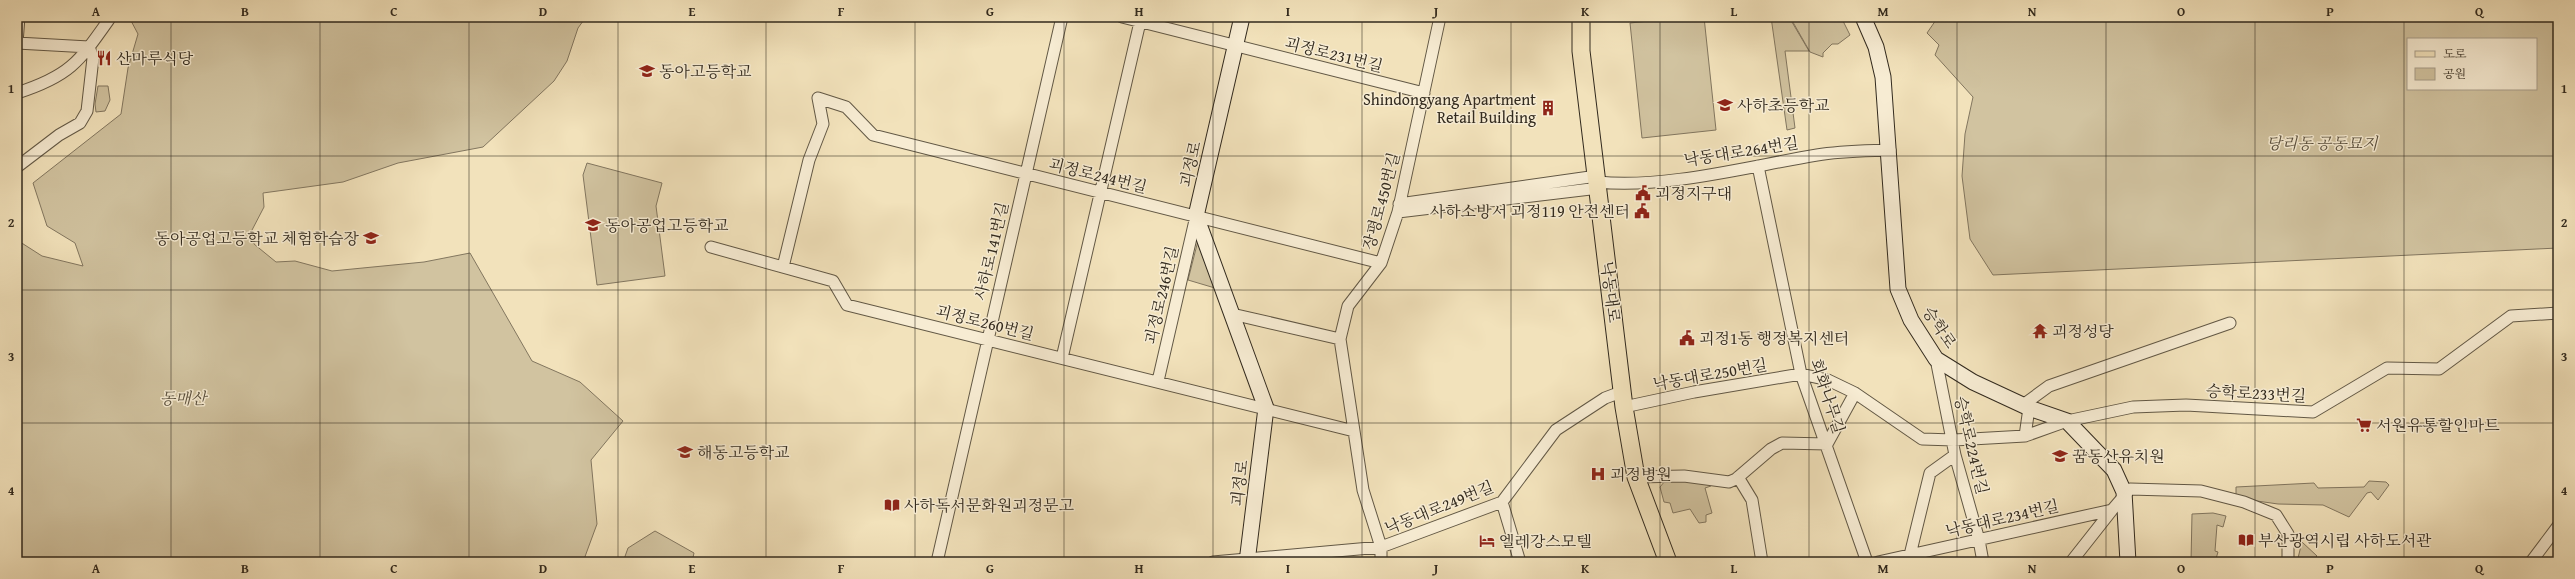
<svg xmlns="http://www.w3.org/2000/svg" width="2575" height="579" font-family="'Gentium Book Plus','Noto Serif KR',serif">
<style>
.green{fill:#d1c3a0;stroke:#82765f;fill-rule:evenodd}
.lines{fill:none;stroke-linecap:round;stroke-linejoin:round}
.street-casing{stroke:#625845;stroke-width:13}
.secondary-casing{stroke:#322a1e;stroke-width:17}
.primary-casing{stroke:#322a1e;stroke-width:19}
.street{stroke:#f7ecd3;stroke-width:11}
.secondary{stroke:#f7ecd3;stroke-width:15}
.primary{stroke:#f2e2bb;stroke-width:17}
.grid{fill:none;stroke:#322a1e;stroke-width:1;stroke-opacity:0.55}
.labels{text-anchor:middle;stroke-width:3;stroke-linejoin:round;paint-order:stroke}
.street-label{font-size:16px;fill:#322a1e;stroke:#f7ecd3}
.poi-label{font-size:16px;fill:#322a1e;stroke:#f7ecd3;text-anchor:start}
.park-label{font-size:16px;font-style:italic;fill:#5a503e;stroke:#f7ecd3}
.neatline{fill:none;stroke:#322a1e;stroke-width:1.5}
.grid-label{font-size:13px;text-anchor:middle;font-weight:bold;fill:#322a1e}
</style>
<rect width="100%" height="100%" fill="#f2e2bb"/>
<filter id="stains"><feTurbulence type="fractalNoise" baseFrequency=".005" numOctaves="4"/><feColorMatrix values="0 0 0 0 .2 0 0 0 0 .09 0 0 0 0 .02 0 0 0 .5 -.17"/></filter>
<radialGradient id="worn" r=".72"><stop offset=".6" stop-color="#630" stop-opacity="0"/><stop offset="1" stop-color="#630" stop-opacity=".3"/></radialGradient>
<!-- green -->
<path class="green" d="M 129,17 L 586,17 L 578,28 L 567,61 L 554,81 L 483,147 L 398,163 L 343,182 L 263,193 L 264,207 L 251,232 L 254,244 L 276,262 L 295,261 L 332,271 L 424,262 L 470,253 L 532,361 L 580,382 L 623,421 L 591,460 L 597,524 L 583,562 L 17,562 L 17,240 L 42,256 L 83,266 L 75,243 L 47,226 L 33,183 L 121,114 L 128,68 L 138,34 Z
M 1687,17 L 1704,17 L 1716,130 L 1642,138 L 1630,23 Z
M 1771,17 L 1789,17 L 1809,51 L 1785,51 L 1795,128 L 1787,130 Z
M 1790,17 L 1841,17 L 1850,35 L 1838,44 L 1832,44 L 1823,53 L 1823,57 L 1810,52 Z
M 1938,17 L 2558,17 L 2558,248 L 1993,275 L 1970,239 L 1962,176 L 1965,134 L 1973,97 L 1935,55 L 1939,45 L 1927,33 ZM 2408,39 L 2536,39 L 2536,89 L 2408,89 Z
M 98,86 L 108,86 L 110,100 L 105,111 L 96,112 L 95,104 Z
M 587,163 L 662,183 L 656,206 L 665,276 L 597,285 L 583,175 Z
M 1202,225 L 1225,291 L 1188,280 Z
M 1673,479 L 1711,484 L 1711,486 L 1705,488 L 1712,513 L 1706,515 L 1706,522 L 1699,523 L 1690,509 L 1673,513 L 1670,503 L 1664,502 L 1660,487 L 1665,481 Z
M 2369,481 L 2386,482 L 2389,485 L 2378,500 L 2371,492 L 2367,493 L 2349,517 L 2323,505 L 2278,504 L 2236,498 L 2236,487 L 2314,483 L 2318,488 L 2364,487 Z
M 2213,513 L 2226,516 L 2223,527 L 2217,525 L 2215,551 L 2218,552 L 2215,562 L 2191,562 L 2192,514 Z
M 655,531 L 694,553 L 692,562 L 623,562 L 628,548 Z
M 2302,542 L 2317,556 L 2311,562 L 2297,562 Z"/>
<g class="lines">
<!-- street casing -->
<g class="street-casing">
<path id="street" d="M 19,17 L 17,43 L 89,47
M 1122,17 L 1424,93
M 17,93 C 70,76 79,62 110,18
M 818,98 L 846,107 L 873,135 L 1381,263
M 1758,166 L 1801,374 L 1867,562
M 17,167 L 59,135 L 80,123 L 87,111 L 93,58 L 89,47
M 1598,182 C 1665,189 1750,166 1817,155 C 1840,151 1866,151 1890,150
M 1399,204 L 1597,176
M 1398,212 L 1599,188
M 711,247 L 833,281 L 847,305 L 1354,431
M 783,267 L 809,160 L 823,124 L 818,98
M 1232,314 L 1340,339
M 1062,358 L 1140,22
M 1936,359 L 1955,455 L 1979,540 L 1983,562
M 1158,381 L 1196,216
M 2023,405 L 2049,386 L 2230,323
M 1624,407 L 1694,392 L 1801,374 L 1828,380 L 1855,393 L 1922,439 L 1954,440 L 2025,436 L 2067,421 L 2133,407 L 2186,405 L 2313,412 L 2387,368 L 2439,369 L 2511,316 L 2558,313
M 2025,436 L 2029,408
M 1636,477 L 1684,476 L 1729,482 L 1736,479 L 1771,449 L 1782,443 L 1827,444 L 1855,393
M 1738,477 L 1752,500 L 1762,562
M 1502,502 L 1520,562
M 1910,555 L 1930,473 L 1955,455
M 937,562 L 1062,17
M 1213,562 L 1381,547 L 1502,502 L 1556,430 L 1605,398 L 1621,392
M 1381,562 L 1381,547 L 1363,490 L 1340,339 L 1348,306 L 1381,263 L 1398,212 L 1440,17
M 1878,562 L 2112,510 L 2130,489 L 2201,491 L 2244,502 L 2276,515 L 2288,534 L 2288,562
M 2071,562 L 2112,510
M 2531,562 L 2558,526"/>
</g>
<!-- secondary casing -->
<g class="secondary-casing">
<path id="secondary" d="M 1242,17 L 1196,216 L 1266,408 L 1247,562
M 1863,17 L 1876,47 L 1883,77 L 1898,289 L 1911,320 L 1936,359 L 1973,382 L 2029,408 L 2067,421 L 2114,470 L 2124,492 L 2128,562"/>
</g>
<!-- primary casing -->
<g class="primary-casing">
<path id="primary" d="M 1581,17 L 1581,51 L 1624,407 L 1636,477 L 1668,562"/>
</g>
<!-- street -->
<use href="#street" class="street"/>
<!-- secondary -->
<use href="#secondary" class="secondary"/>
<!-- primary -->
<use href="#primary" class="primary"/>
</g>
<!-- grid -->
<path class="grid" d="M 171,17 L 171,562M 320,17 L 320,562M 469,17 L 469,562M 618,17 L 618,562M 766,17 L 766,562M 915,17 L 915,562M 1064,17 L 1064,562M 1213,17 L 1213,562M 1362,17 L 1362,562M 1511,17 L 1511,562M 1660,17 L 1660,562M 1809,17 L 1809,562M 1957,17 L 1957,562M 2106,17 L 2106,562M 2255,17 L 2255,562M 2404,17 L 2404,562M 17,156 L 2558,156M 17,290 L 2558,290M 17,423 L 2558,423"/>
<!-- icons -->
<defs>
<g id="restaurant-bare" transform="scale(1.2)"><path d="M-5-6h1v4h1v-4h1v4h1v-4h1v5L-1.5 .5V6h-2V.5L-5-1ZM5-6V6H3V1.5H1.5Q1.5-4 5-6Z" fill="#8f2418" stroke="#f7ecd3" stroke-width="2.5" paint-order="stroke"/></g>
<g id="school-bare" transform="scale(1.2)"><path d="M0-5L7-2L0 1L-7-2ZM-4 1L0 2.5L4 1V4Q0 6-4 4Z" fill="#8f2418" stroke="#f7ecd3" stroke-width="2.5" paint-order="stroke"/></g>
<g id="building-bare" transform="scale(1.2)"><path d="M-4-6H4V6H1V3H-1V6H-4ZM-2.5-4.3h1.7v1.8h-1.7ZM.8-4.3h1.7v1.8H.8ZM-2.5-1h1.7V.8h-1.7ZM.8-1h1.7V.8H.8Z" fill="#8f2418" stroke="#f7ecd3" stroke-width="2.5" paint-order="stroke"/></g>
<g id="civic-bare" transform="scale(1.2)"><path d="M-.6-6.5H3V-4.5H.6V-3L4-1V1h2V6H-6V1h2V-1L-.6-3ZM-1.2 2.5V6h2.4V2.5Z" fill="#8f2418" stroke="#f7ecd3" stroke-width="2.5" paint-order="stroke"/></g>
<g id="temple-bare" transform="scale(1.2)"><path d="M0-6L5-2H3V0L6.5 2.5H4V6H1.5V3h-3V6H-4V2.5H-6.5L-3 0V-2H-5Z" fill="#8f2418" stroke="#f7ecd3" stroke-width="2.5" paint-order="stroke"/></g>
<g id="supermarket-bare" transform="scale(1.2)"><path d="M-6-5.5h2.5l.6 2H6L4.5 2H-2.5L-4.4-4H-6ZM-1.5 3.2a1.3 1.3 0 1 0 .1 0ZM3 3.2a1.3 1.3 0 1 0 .1 0Z" fill="#8f2418" stroke="#f7ecd3" stroke-width="2.5" paint-order="stroke"/></g>
<g id="hospital-bare" transform="scale(1.2)"><path d="M-5-5h3v3.5h4V-5h3V5h-3V1.5h-4V5h-3Z" fill="#8f2418" stroke="#f7ecd3" stroke-width="2.5" paint-order="stroke"/></g>
<g id="library-bare" transform="scale(1.2)"><path d="M-6-4Q-3-5.5-.7-3.5V5Q-3 3-6 4ZM6-4Q3-5.5 .7-3.5V5Q3 3 6 4Z" fill="#8f2418" stroke="#f7ecd3" stroke-width="2.5" paint-order="stroke"/></g>
<g id="hotel-bare" transform="scale(1.2)"><path d="M-6-4.5h1.5V1H6V5H4.5V3h-9V5H-6ZM-4 0a1.8 1.8 0 1 1 3.6 0ZM.5 0V-2.5h3Q6-2.5 6 0Z" fill="#8f2418" stroke="#f7ecd3" stroke-width="2.5" paint-order="stroke"/></g>
</defs>
<g fill-rule="evenodd">
<use href="#restaurant-bare" x="104" y="58"/>
<use href="#school-bare" x="647" y="71"/>
<use href="#school-bare" x="1725" y="105"/>
<use href="#building-bare" x="1548" y="108"/>
<use href="#civic-bare" x="1643" y="193"/>
<use href="#civic-bare" x="1642" y="211"/>
<use href="#school-bare" x="593" y="225"/>
<use href="#school-bare" x="371" y="238"/>
<use href="#temple-bare" x="2040" y="331"/>
<use href="#civic-bare" x="1687" y="338"/>
<use href="#supermarket-bare" x="2364" y="425"/>
<use href="#school-bare" x="685" y="452"/>
<use href="#school-bare" x="2060" y="456"/>
<use href="#hospital-bare" x="1598" y="474"/>
<use href="#library-bare" x="892" y="505"/>
<use href="#library-bare" x="2246" y="540"/>
<use href="#hotel-bare" x="1487" y="541"/>
</g>
<g class="labels">
<!-- street labels -->
<g class="street-label">
<text transform="translate(1334 54) rotate(14)" y="6">괴정로231번길</text>
<text transform="translate(1741 151) rotate(-9)" y="6">낙동대로264번길</text>
<text transform="translate(1190 164) rotate(-77)" y="6">괴정로</text>
<text transform="translate(1098 175) rotate(14)" y="6">괴정로244번길</text>
<text transform="translate(1381 201) rotate(-75)" y="6">장평로450번길</text>
<text transform="translate(991 251) rotate(-77)" y="6">사하로141번길</text>
<text transform="translate(1611 292) rotate(83)" y="6">낙동대로</text>
<text transform="translate(1161 295) rotate(-77)" y="6">괴정로246번길</text>
<text transform="translate(985 322) rotate(14)" y="6">괴정로260번길</text>
<text transform="translate(1940 327) rotate(56)" y="6">승학로</text>
<text transform="translate(1710 374) rotate(-10)" y="6">낙동대로250번길</text>
<text transform="translate(2256 393) rotate(3)" y="6">승학로233번길</text>
<text transform="translate(1828 396) rotate(72)" y="6">회화나무길</text>
<text transform="translate(1972 445) rotate(77)" y="6">승학로224번길</text>
<text transform="translate(1239 483) rotate(-83)" y="6">괴정로</text>
<text transform="translate(1439 507) rotate(-22)" y="6">낙동대로249번길</text>
<text transform="translate(2002 518) rotate(-13)" y="6">낙동대로234번길</text>
</g>
<!-- poi labels -->
<g class="poi-label">
<text x="116" y="64">산마루식당</text>
<text x="659" y="77">동아고등학교</text>
<text x="1536" y="105" text-anchor="end">Shindongyang Apartment<tspan x="1536" dy="18">Retail Building</tspan></text>
<text x="1737" y="111">사하초등학교</text>
<text x="1655" y="199">괴정지구대</text>
<text x="1630" y="217" text-anchor="end">사하소방서 괴정119 안전센터</text>
<text x="605" y="231">동아공업고등학교</text>
<text x="359" y="244" text-anchor="end">동아공업고등학교 체험학습장</text>
<text x="2052" y="337">괴정성당</text>
<text x="1699" y="344">괴정1동 행정복지센터</text>
<text x="2376" y="431">서원유통할인마트</text>
<text x="697" y="458">해동고등학교</text>
<text x="2072" y="462">꿈동산유치원</text>
<text x="1610" y="480">괴정병원</text>
<text x="904" y="511">사하독서문화원괴정문고</text>
<text x="2258" y="546">부산광역시립 사하도서관</text>
<text x="1499" y="547">엘레강스모텔</text>
</g>
<!-- park labels -->
<g class="park-label">
<text x="2322" y="149">당리동 공동묘지</text>
<text x="183" y="404">동매산</text>
</g>
</g>
<!-- margin -->
<rect width="2575" height="579" fill="none" stroke="#f2e2bb" stroke-width="44"/>
<!-- legend -->
<rect x="2407" y="38" width="130" height="52" fill="#f7ecd3" stroke="#a89e8b"/>
<rect x="2415" y="51" width="20" height="6" fill="#f2e2bb" stroke="#a89e8b"/>
<text x="2443" y="58" font-size="12" fill="#322a1e">도로</text>
<rect x="2415" y="68" width="20" height="12" fill="#d1c3a0" stroke="#a89e8b"/>
<text x="2443" y="78" font-size="12" fill="#322a1e">공원</text>
<rect x="22" y="22" width="2531" height="535" class="neatline"/>
<g class="grid-label">
<text x="96" y="16">A</text>
<text x="245" y="16">B</text>
<text x="394" y="16">C</text>
<text x="543" y="16">D</text>
<text x="692" y="16">E</text>
<text x="841" y="16">F</text>
<text x="990" y="16">G</text>
<text x="1139" y="16">H</text>
<text x="1288" y="16">I</text>
<text x="1436" y="16">J</text>
<text x="1585" y="16">K</text>
<text x="1734" y="16">L</text>
<text x="1883" y="16">M</text>
<text x="2032" y="16">N</text>
<text x="2181" y="16">O</text>
<text x="2330" y="16">P</text>
<text x="2479" y="16">Q</text>
<text x="11" y="93">1</text>
<text x="2564" y="93">1</text>
<text x="11" y="227">2</text>
<text x="2564" y="227">2</text>
<text x="11" y="361">3</text>
<text x="2564" y="361">3</text>
<text x="11" y="495">4</text>
<text x="2564" y="495">4</text>
<text x="96" y="573">A</text>
<text x="245" y="573">B</text>
<text x="394" y="573">C</text>
<text x="543" y="573">D</text>
<text x="692" y="573">E</text>
<text x="841" y="573">F</text>
<text x="990" y="573">G</text>
<text x="1139" y="573">H</text>
<text x="1288" y="573">I</text>
<text x="1436" y="573">J</text>
<text x="1585" y="573">K</text>
<text x="1734" y="573">L</text>
<text x="1883" y="573">M</text>
<text x="2032" y="573">N</text>
<text x="2181" y="573">O</text>
<text x="2330" y="573">P</text>
<text x="2479" y="573">Q</text>
</g>
<rect width="100%" height="100%" filter="url(#stains)"/>
<rect width="100%" height="100%" fill="url(#worn)"/>
</svg>
